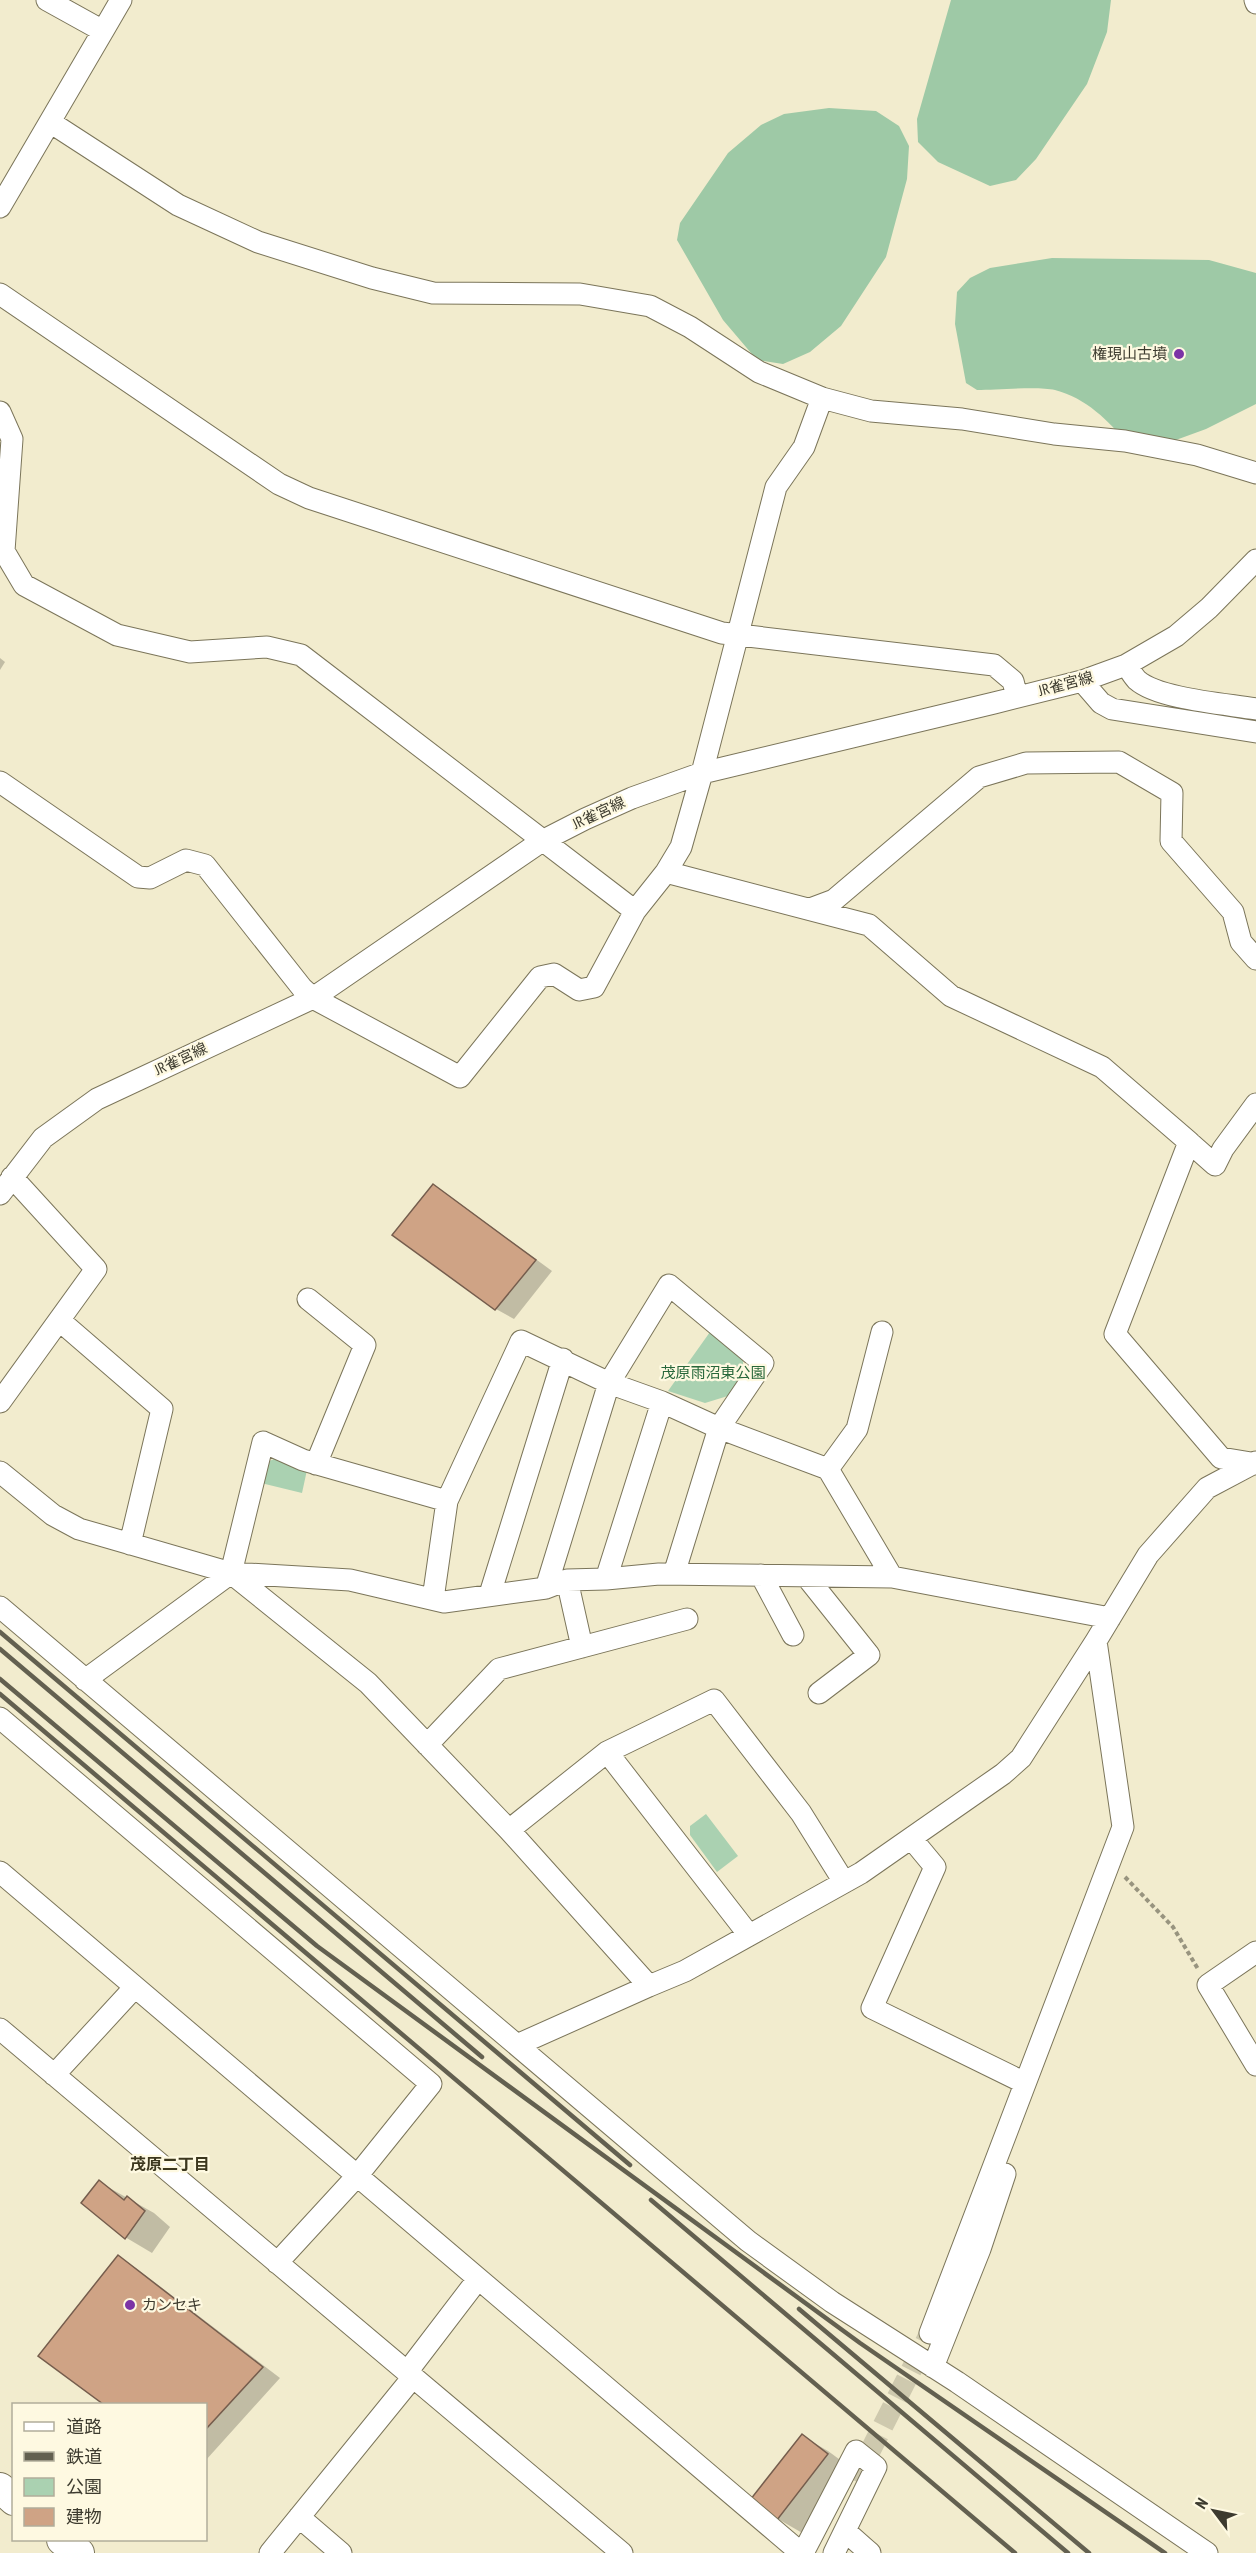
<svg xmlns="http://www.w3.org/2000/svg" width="1256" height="2553" font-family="'PT Sans Narrow','Noto Sans JP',sans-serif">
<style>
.green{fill:#aad1b1}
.forest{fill:#9ec9a6}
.shadow{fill:#0003}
.building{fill:#cfa385;stroke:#755d4d;stroke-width:1.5}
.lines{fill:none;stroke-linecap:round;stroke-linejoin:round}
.minor-tunnel{stroke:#cec9ae;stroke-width:21;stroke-dasharray:21 10;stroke-linecap:butt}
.minor-casing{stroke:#7b755a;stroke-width:23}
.highway-casing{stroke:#7b755a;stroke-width:32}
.path{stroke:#98947f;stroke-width:4;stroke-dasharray:4.5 3;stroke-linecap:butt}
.minor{stroke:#fff;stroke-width:21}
.highway{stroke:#fff;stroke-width:30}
.rail{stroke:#636050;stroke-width:4.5}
.poi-dot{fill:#7c34a6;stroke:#fef9e1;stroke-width:2}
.labels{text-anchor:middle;stroke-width:4.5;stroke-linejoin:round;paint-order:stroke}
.poi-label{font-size:15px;fill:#3d3b2f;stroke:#fef9e1;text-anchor:end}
.street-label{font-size:15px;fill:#3d3b2f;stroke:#fef9e1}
.park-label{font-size:15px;fill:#28673a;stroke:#fef9e1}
.neighbourhood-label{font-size:16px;font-weight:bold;fill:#3c371e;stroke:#fef9e1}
</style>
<rect width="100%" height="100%" fill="#f2ecce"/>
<!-- green -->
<path class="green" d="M 710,1332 L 743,1358 L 743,1375 L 731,1395 L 705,1403 L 668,1391 Z
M 281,1456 L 307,1470 L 302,1493 L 261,1483 L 267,1462 Z
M 706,1814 L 738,1856 L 717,1872 L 690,1835 L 690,1826 Z"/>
<!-- forest -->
<path class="forest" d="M 951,0 L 1111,0 L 1107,32 L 1087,84 L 1036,159 L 1016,180 L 990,186 L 938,162 L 918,142 L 917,119 Z
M 829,108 L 876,111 L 899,126 L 909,146 L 907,179 L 886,257 L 841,326 L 810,352 L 783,364 L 757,360 L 723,320 L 677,240 L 680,223 L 728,153 L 761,125 L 784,114 Z
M 1052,258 L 1209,260 L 1256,273 L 1256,404 L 1206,429 L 1154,448 L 1128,444 C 1109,421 1086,398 1055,390 C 1038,386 997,390 977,390 L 966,383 L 955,324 L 957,292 L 970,278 L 990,268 Z"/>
<!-- shadow -->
<path class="shadow" d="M 0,658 L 5,662 L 0,670 Z
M 433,1186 L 451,1197 L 552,1271 L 514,1319 L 496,1309 Z
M 99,2182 L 154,2213 L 170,2227 L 152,2253 L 125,2237 Z
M 118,2257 L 136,2268 L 280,2378 L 206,2460 L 206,2404 L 105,2404 L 40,2355 Z
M 802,2436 L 828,2451 L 854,2470 L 804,2534 L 778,2519 Z"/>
<!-- building -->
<path class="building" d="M 433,1184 L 536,1260 L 495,1310 L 392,1235 Z
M 99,2180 L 124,2200 L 127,2196 L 145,2211 L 125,2239 L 81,2203 Z
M 118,2255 L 263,2367 L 206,2429 L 206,2404 L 103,2404 L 38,2356 Z
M 802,2434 L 828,2454 L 777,2520 L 750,2500 Z"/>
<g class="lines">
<!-- minor-tunnel -->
<path class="minor-tunnel" d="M 855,2481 L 930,2333"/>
<!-- minor casing -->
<g class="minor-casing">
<path id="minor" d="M 47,0 L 103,31 L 121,0
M 1255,0 L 1256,3
M 50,122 L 178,205 L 258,242 L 372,278 L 433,293 L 580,294 L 650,306 L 690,327 L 759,372 L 822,398 L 871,411 L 962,419 L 1054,434 L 1125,441 L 1197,455 L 1256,473
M 0,207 L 103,31
M 0,294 L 279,484 L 309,498 L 722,633 L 994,665 L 1013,681 L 1017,697
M 0,412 L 12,439 L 4,551 L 24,585 L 117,635 L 190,652 L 267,647 L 301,655 L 635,911 L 666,872 L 869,925 L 951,996 L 1102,1067 L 1189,1142 L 1115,1334 L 1221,1458 L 1256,1464
M 1126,665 C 1130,670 1133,676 1137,680 C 1158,699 1227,704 1256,709
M 1082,681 L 1101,703 L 1112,709 L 1256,732
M 0,782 L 138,877 L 150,878 L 186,860 L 205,865 L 302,988 L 313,998 L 460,1077 L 540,977 L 554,974 L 579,990 L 594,987 L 635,911
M 666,872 L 681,847 L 702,773 L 776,487 L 804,447 L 822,398
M 810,909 L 834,900 L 979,777 L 1026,763 L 1119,762 L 1172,793 L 1171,841 L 1233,912 L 1241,942 L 1256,959
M 1189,1142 L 1215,1165 L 1223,1149 L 1256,1104
M 0,1194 L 43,1138 L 97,1099 L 313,998 L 542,841 L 585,819 L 632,798 L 702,773 L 994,703 L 1082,681 L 1126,665 L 1176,636 L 1209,608 L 1256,560
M 308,1299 L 365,1345 L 316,1464
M 59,1320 L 162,1409 L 130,1544
M 0,1402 L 96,1269 L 12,1177
M 828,1469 L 857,1429 L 882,1332
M 0,1472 L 53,1515 L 79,1529 L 231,1573 L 350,1580 L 444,1602 L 546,1588 L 567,1580 L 606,1579 L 659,1574 L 892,1577 L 1110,1618
M 447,1501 L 521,1341 L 609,1383 L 662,1402 L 719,1428 L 828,1469 L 892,1577
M 231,1573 L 368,1683 L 509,1830 L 649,1986 L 685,1971 L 861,1873 L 1003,1774 L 1021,1758 L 1096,1641
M 761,1575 L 793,1635
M 806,1576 L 869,1655 L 819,1693
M 606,1579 L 662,1402
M 567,1580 L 582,1647
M 546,1588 L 609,1383 L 669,1285 L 763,1363 L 719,1428 L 674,1574
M 490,1594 L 563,1359
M 0,1607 L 748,2241 L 832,2302 L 957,2382 L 1207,2553
M 85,1680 L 231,1573 L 263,1442 L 303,1460 L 447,1501 L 433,1599
M 0,1718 L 431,2084 L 357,2176 L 277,2263
M 427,1745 L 499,1669 L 687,1619
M 607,1752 L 749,1935
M 509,1830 L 607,1752 L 714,1700 L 801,1813 L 844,1882
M 911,1838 L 935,1867 L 872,2008 L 1025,2083
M 0,1872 L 801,2553
M 1256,1952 L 1208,1985 L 1256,2065
M 0,2029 L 622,2553
M 517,2045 L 649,1986
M 54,2075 L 135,1987
M 930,2333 L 1123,1827 L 1096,1641 L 1148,1555 L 1207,1488 L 1256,1462
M 933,2367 L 980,2249 L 1005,2174
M 407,2372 L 478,2279
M 299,2517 L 341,2553
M 845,2531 L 870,2553
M 270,2553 L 413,2377
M 803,2553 L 856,2451 L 876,2467 L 834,2553"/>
</g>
<!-- highway casing -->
<g class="highway-casing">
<path id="highway" d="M 0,2488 L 14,2500
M 62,2540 L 79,2553"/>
</g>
<!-- path -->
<path class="path" d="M 1125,1877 L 1173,1927 L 1198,1969"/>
<!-- minor -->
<use href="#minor" class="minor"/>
<!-- highway -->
<use href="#highway" class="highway"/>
<!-- rail -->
<path class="rail" d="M 0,1632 L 630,2165
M 0,1649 L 482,2057
M 0,1679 L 317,1946 L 860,2343 L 1165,2553
M 0,1694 L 1015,2553
M 651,2200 L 1068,2553
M 799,2309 L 1089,2553"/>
</g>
<!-- markers -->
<g class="poi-dot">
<circle cx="1179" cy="354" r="6"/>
<circle cx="130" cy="2305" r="6"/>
</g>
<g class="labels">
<!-- poi labels -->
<g class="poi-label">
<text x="1167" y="359">権現山古墳</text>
<text x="142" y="2310" text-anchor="start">カンセキ</text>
</g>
<!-- street labels -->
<g class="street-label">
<text transform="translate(1066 684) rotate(-15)" y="5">JR雀宮線</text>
<text transform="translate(599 813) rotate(-25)" y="5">JR雀宮線</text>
<text transform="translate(181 1059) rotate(-25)" y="5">JR雀宮線</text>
</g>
<!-- park labels -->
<g class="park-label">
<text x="713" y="1378">茂原雨沼東公園</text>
</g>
<!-- neighbourhood labels -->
<g class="neighbourhood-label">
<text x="170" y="2170">茂原二丁目</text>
</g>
</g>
<!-- legend -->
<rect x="12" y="2403" width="195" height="138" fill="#fef9e1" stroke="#b1ad9a" stroke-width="1.5"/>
<rect x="24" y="2422" width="30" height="9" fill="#ffffff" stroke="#b1ad9a" stroke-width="1.5"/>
<text x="66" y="2433" font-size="18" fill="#3d3b2f">道路</text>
<rect x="24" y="2452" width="30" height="9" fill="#636050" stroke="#b1ad9a" stroke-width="1.5"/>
<text x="66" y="2463" font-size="18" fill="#3d3b2f">鉄道</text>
<rect x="24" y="2478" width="30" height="18" fill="#aad1b1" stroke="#b1ad9a" stroke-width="1.5"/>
<text x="66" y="2493" font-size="18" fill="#3d3b2f">公園</text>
<rect x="24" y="2508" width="30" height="18" fill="#cfa385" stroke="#b1ad9a" stroke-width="1.5"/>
<text x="66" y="2523" font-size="18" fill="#3d3b2f">建物</text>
<!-- north arrow -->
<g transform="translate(1214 2511) rotate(302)" stroke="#fef9e1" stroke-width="4.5" paint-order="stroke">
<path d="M0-4.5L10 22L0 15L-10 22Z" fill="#3d3b2f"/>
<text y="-9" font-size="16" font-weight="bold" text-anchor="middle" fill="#3d3b2f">N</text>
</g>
</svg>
